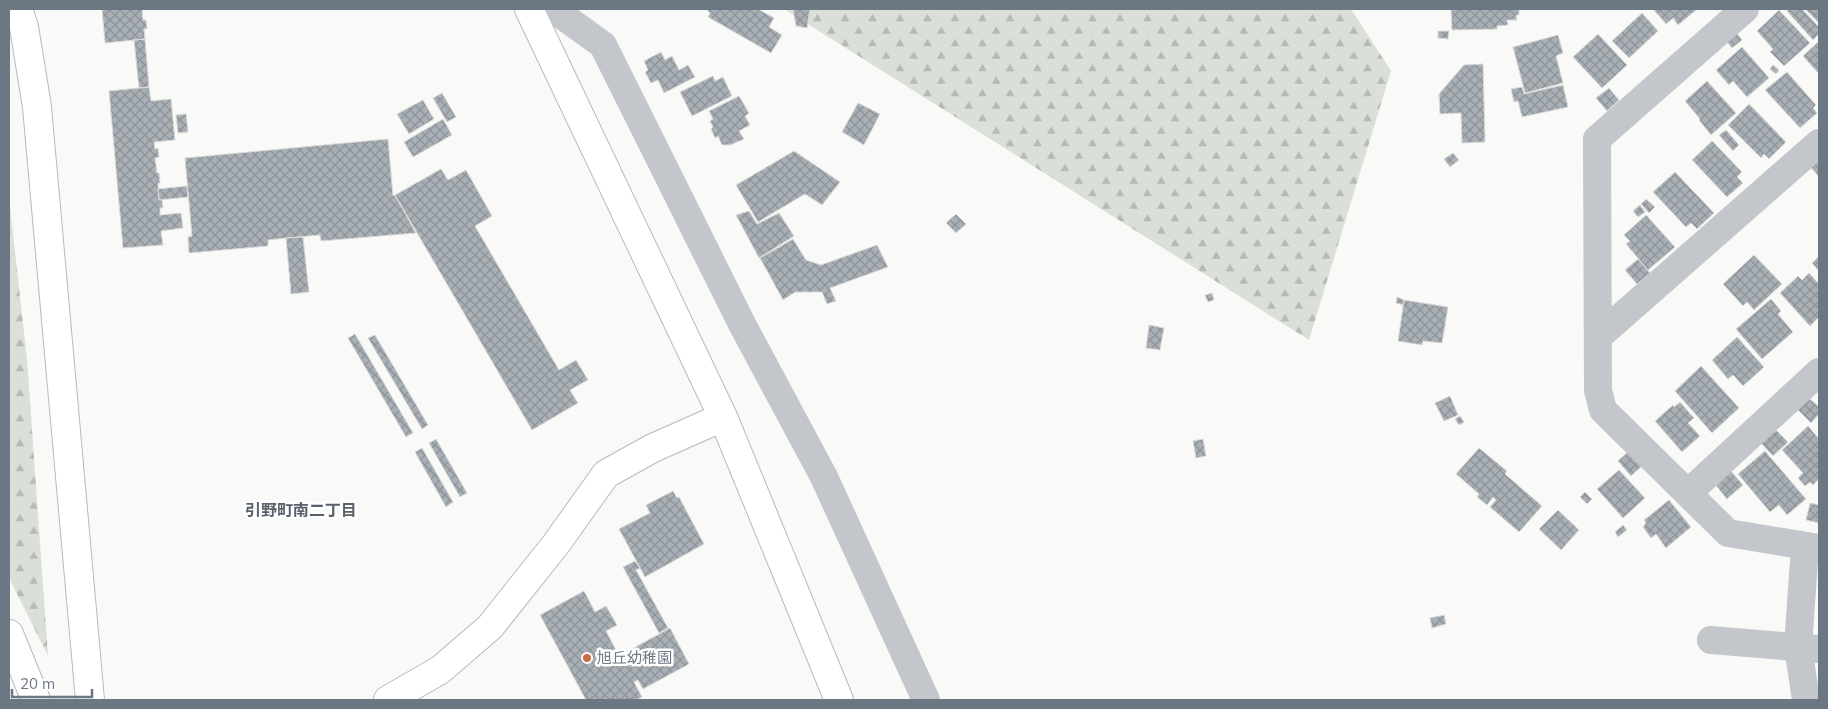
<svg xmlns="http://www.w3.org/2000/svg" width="1828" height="709" font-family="Mulish,'Noto Sans JP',sans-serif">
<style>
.forest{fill:url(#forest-firs)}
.building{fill:url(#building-cross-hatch);stroke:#dadbd9}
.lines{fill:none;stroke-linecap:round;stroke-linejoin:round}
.secondary-casing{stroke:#b6babe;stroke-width:30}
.street{stroke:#c3c6ca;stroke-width:28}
.secondary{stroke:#fff;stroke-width:28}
.poi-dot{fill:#cd6c42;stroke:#fff;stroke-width:2}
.labels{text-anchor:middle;stroke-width:5;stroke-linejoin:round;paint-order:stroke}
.poi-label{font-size:15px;fill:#6c7784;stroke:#fff;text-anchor:start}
.neighbourhood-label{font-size:16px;font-weight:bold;fill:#59616a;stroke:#fff}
</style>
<defs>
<pattern id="forest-firs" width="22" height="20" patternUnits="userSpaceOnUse" patternTransform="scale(1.25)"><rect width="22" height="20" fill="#dadfd8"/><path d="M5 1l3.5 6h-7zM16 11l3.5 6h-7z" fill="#b5bab5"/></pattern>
<pattern id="building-cross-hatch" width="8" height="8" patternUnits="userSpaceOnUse" patternTransform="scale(1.25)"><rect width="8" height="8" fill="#a8afb5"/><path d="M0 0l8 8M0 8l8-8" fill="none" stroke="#8d9399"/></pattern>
</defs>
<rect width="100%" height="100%" fill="#f9f9f7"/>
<!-- forest -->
<path class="forest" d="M 784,9 L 1351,9 L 1391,71 L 1309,340 Z
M 9,198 L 27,359 L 48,656 L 9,578 Z"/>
<!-- building -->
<path class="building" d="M 102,9 L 142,9 L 143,20 L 146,20 L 147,29 L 144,29 L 145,39 L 105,43 Z
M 706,9 L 758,9 L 774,18 L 769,27 L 782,35 L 771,53 L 708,17 L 710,13 Z
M 793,9 L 810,9 L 807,28 L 796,26 Z
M 1451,9 L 1519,9 L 1519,15 L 1516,15 L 1517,20 L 1507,20 L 1508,25 L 1497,26 L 1497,29 L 1452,30 Z
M 1653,9 L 1695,9 L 1696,10 L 1678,25 L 1673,18 L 1666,24 Z
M 1789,9 L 1802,9 L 1819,27 L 1819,34 L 1813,40 L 1787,11 Z
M 1805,9 L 1819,9 L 1819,23 Z
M 1779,10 L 1810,43 L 1784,66 L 1770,52 L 1773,49 L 1757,31 Z
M 1642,13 L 1658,31 L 1629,58 L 1612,41 Z
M 1438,31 L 1449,31 L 1448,39 L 1438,38 Z
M 1737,33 L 1742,40 L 1732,48 L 1727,42 Z
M 1598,34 L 1627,65 L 1602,88 L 1573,57 Z
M 1558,35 L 1563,53 L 1556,56 L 1563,83 L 1525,93 L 1513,47 Z
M 145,39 L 149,87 L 139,88 L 134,40 Z
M 1819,41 L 1819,74 L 1803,56 Z
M 1742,47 L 1769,78 L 1747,97 L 1733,81 L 1729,85 L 1716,70 Z
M 661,52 L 665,60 L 672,56 L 679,70 L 688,65 L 695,77 L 664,93 L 658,80 L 651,83 L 645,72 L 648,70 L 644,61 Z
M 1483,64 L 1485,142 L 1462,143 L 1461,113 L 1440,114 L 1439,94 L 1464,65 Z
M 1773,65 L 1779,70 L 1776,74 L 1770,69 Z
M 1787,72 L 1816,105 L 1813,108 L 1817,113 L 1800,128 L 1765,90 Z
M 713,76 L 715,81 L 723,77 L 732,96 L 692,116 L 680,92 Z
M 1707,81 L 1736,113 L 1711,135 L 1699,120 L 1700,119 L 1685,101 Z
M 1563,85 L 1568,107 L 1522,117 L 1518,101 L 1514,102 L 1511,89 L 1522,87 L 1524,94 Z
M 149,87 L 151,101 L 171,99 L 175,140 L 154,142 L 155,149 L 158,148 L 159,157 L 155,158 L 157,173 L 159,173 L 160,183 L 158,183 L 159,200 L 162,200 L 163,208 L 160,208 L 160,215 L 181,213 L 183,228 L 161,231 L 163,245 L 123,248 L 109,91 Z
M 1609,88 L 1619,100 L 1607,111 L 1596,98 Z
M 442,93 L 456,117 L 447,122 L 433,98 Z
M 739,96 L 749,113 L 745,116 L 750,125 L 739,131 L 744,139 L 730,145 L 722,145 L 718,136 L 715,138 L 711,129 L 713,127 L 710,121 L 713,119 L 709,111 Z
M 423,100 L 434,119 L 409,134 L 397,114 Z
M 858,103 L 880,114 L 864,145 L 842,132 Z
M 1749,104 L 1786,142 L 1769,159 L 1764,154 L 1761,158 L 1728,125 Z
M 186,114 L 188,132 L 178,133 L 176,115 Z
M 443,119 L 452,135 L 413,157 L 404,142 Z
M 1726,130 L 1739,145 L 1733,151 L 1719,135 Z
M 388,139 L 393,196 L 395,195 L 416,233 L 321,241 L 320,235 L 286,238 L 268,240 L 268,246 L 189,253 L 188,237 L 192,236 L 185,158 Z
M 1712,141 L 1742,172 L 1737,177 L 1743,183 L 1727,197 L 1692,160 Z
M 794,151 L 840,182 L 822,205 L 805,194 L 758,222 L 736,185 Z
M 1453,153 L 1459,160 L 1450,167 L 1444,159 Z
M 1819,157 L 1819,177 L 1809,165 Z
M 441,169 L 448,180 L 466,170 L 492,216 L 475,226 L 559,370 L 576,360 L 588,380 L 570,390 L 578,403 L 532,430 L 395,195 Z
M 1675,172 L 1714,213 L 1697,229 L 1691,223 L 1686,227 L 1653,192 Z
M 187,186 L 188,197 L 159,200 L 158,189 Z
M 1646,199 L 1655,207 L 1649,213 L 1641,204 Z
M 1640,205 L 1645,212 L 1638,217 L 1633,211 Z
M 749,211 L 757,224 L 779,213 L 794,236 L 759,258 L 736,215 Z
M 956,214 L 966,224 L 956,233 L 946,223 Z
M 1646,215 L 1675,247 L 1648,270 L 1626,244 L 1630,241 L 1624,235 Z
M 303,237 L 309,292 L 291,294 L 286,238 Z
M 793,239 L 806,260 L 821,265 L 877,245 L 888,267 L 830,288 L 836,301 L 827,304 L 822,292 L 795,292 L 783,300 L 760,258 Z
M 1754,255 L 1782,284 L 1754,310 L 1747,302 L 1743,306 L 1723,284 Z
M 1819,256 L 1819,271 L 1812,263 Z
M 1638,259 L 1650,273 L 1637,284 L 1625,270 Z
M 1809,273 L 1819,284 L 1819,317 L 1810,326 L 1780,293 L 1798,276 L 1802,280 Z
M 1212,293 L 1214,300 L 1208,302 L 1205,295 Z
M 1397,297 L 1404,300 L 1403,305 L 1396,303 Z
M 1771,299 L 1781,311 L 1778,314 L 1793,332 L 1762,359 L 1736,329 Z
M 1404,300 L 1448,307 L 1442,343 L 1423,341 L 1422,345 L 1398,341 Z
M 1149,325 L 1164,328 L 1160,350 L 1146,348 Z
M 355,334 L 413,433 L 406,437 L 348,338 Z
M 375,335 L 428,425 L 422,429 L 368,338 Z
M 1737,337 L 1764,367 L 1743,386 L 1733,375 L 1728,379 L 1712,360 Z
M 1701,366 L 1739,408 L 1712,433 L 1675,391 Z
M 1450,396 L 1458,415 L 1444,421 L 1435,403 Z
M 1809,398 L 1819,407 L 1819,414 L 1811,423 L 1798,410 Z
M 1680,402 L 1694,418 L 1688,423 L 1700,436 L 1682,452 L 1655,421 L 1673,405 L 1674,407 Z
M 1460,416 L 1464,422 L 1459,425 L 1455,419 Z
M 1808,426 L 1819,439 L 1819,479 L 1813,485 L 1810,482 L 1805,486 L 1798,478 L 1803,473 L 1782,450 Z
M 1774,428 L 1788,442 L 1773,456 L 1760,442 Z
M 436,439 L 467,493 L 460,497 L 429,443 Z
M 1203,439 L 1206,456 L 1196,458 L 1193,441 Z
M 422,448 L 453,502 L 446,507 L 415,452 Z
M 1479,448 L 1507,471 L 1505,474 L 1542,506 L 1519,532 L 1490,507 L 1496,500 L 1493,497 L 1487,505 L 1477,497 L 1479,494 L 1456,474 Z
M 1630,450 L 1643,465 L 1631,476 L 1618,461 Z
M 1765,451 L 1806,499 L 1787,515 L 1779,505 L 1770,512 L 1738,474 Z
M 1619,470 L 1645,498 L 1623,518 L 1597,489 Z
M 1730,470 L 1743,485 L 1727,499 L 1714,483 Z
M 673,491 L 677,498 L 679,497 L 704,544 L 645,577 L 619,529 L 650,513 L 646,505 Z
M 1585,492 L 1592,499 L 1587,504 L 1580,497 Z
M 1669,500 L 1691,527 L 1666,548 L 1656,534 L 1651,538 L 1643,527 L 1646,523 L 1644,520 Z
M 1810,503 L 1819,505 L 1819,523 L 1806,520 Z
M 1558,510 L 1579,530 L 1561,550 L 1539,529 Z
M 1623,525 L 1627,530 L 1618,537 L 1615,532 Z
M 635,561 L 640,568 L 636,570 L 668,628 L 659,633 L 623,567 Z
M 584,591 L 595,612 L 606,606 L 617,625 L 606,631 L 619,656 L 670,628 L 689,664 L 643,689 L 638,680 L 634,682 L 642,697 L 636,700 L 586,700 L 540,615 Z
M 1444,615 L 1446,624 L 1432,628 L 1430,618 Z"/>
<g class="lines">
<!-- secondary casing -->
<g class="secondary-casing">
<path id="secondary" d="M 18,9 L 24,27 L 37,107 L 90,700
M 529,9 L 723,417 L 839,700
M 9,634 L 36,700
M 388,700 L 440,670 L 490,627 L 556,544 L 606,474 L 653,448 L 723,417"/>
</g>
<!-- street -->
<path class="street" d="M 553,9 L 603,45 L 743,326 L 824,477 L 926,700
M 1745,9 L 1597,139 L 1598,390 L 1603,410 L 1728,533 L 1819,548
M 1598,337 L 1819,143
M 1688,493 L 1819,372
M 1805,547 L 1798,646 L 1806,700
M 1711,640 L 1819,649"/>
<!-- secondary -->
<use href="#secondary" class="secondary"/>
</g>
<!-- markers -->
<circle class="poi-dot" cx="587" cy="658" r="5"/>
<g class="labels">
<!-- poi labels -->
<g class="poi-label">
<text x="597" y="663">旭丘幼稚園</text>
</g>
<!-- neighbourhood labels -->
<g class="neighbourhood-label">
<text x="301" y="516">引野町南二丁目</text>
</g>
</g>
<!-- border -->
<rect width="1828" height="709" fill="none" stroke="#6c7784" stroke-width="20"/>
<!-- scale -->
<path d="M12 689v8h80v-8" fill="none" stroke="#6c7784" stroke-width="2.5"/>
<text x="20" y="689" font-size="15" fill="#6c7784" stroke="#ffffff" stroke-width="4" paint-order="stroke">20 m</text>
</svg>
